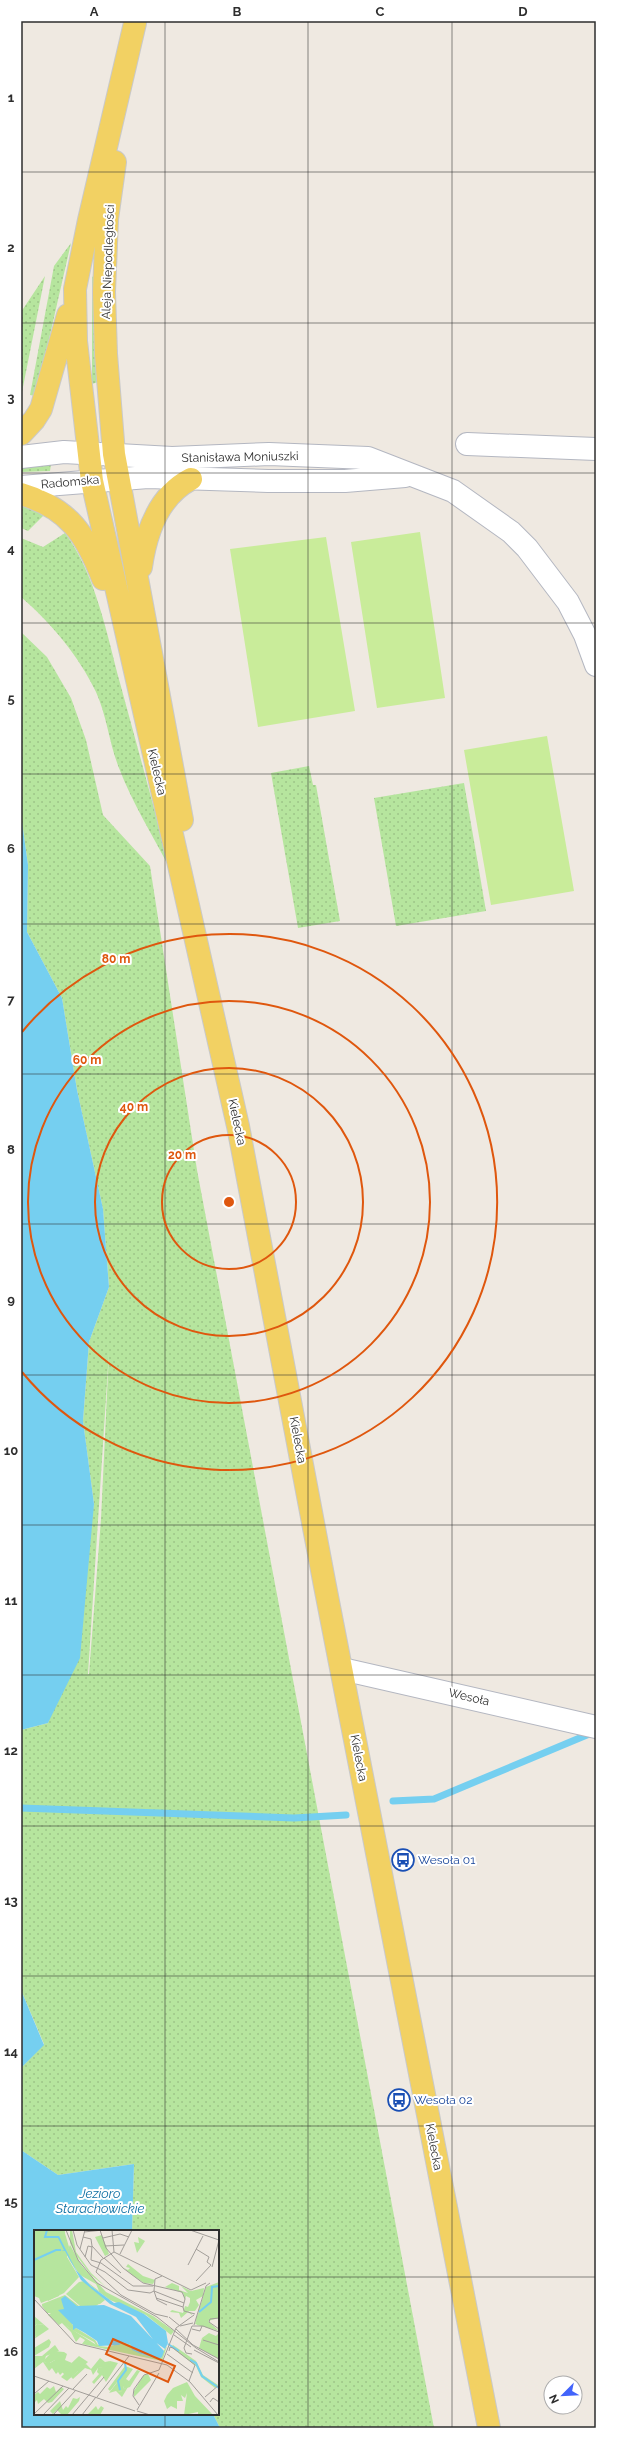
<svg xmlns="http://www.w3.org/2000/svg" width="617" height="2449" font-family="Raleway,sans-serif">
<style>
.green{fill:url(#green-dots);fill-rule:evenodd}
.pitch{fill:#c9ec9a}
.water{fill:#75cff0}
.lines{fill:none;stroke-linecap:round;stroke-linejoin:round}
.stream{stroke:#75cff0;stroke-width:7}
.minor-casing{stroke:#b4b7c1;stroke-width:24}
.major-casing{stroke:#c9c9c9;stroke-width:24}
.minor{stroke:#fff;stroke-width:22}
.major{stroke:#f2d163;stroke-width:22}
.grid{fill:none;stroke:#2e2e2e;stroke-width:1;stroke-opacity:0.55}
.ring{fill:none;stroke:#df570e;stroke-width:2}
.labels{text-anchor:middle;stroke-width:4;stroke-linejoin:round;paint-order:stroke}
.street-label{font-size:12px;fill:#2e2e2e;stroke:#fff}
.transit-label{font-size:12px;fill:#164399;stroke:#fff;text-anchor:start}
.water-label{font-size:13px;font-style:italic;fill:#0d6fa3;stroke:#fff}
.inset-river{fill:none;stroke:#75cff0;stroke-width:2}
.inset-road{fill:none;stroke:#a29e99;stroke-width:1}
.view{fill:#df570e;fill-opacity:0.15;stroke:#df570e;stroke-width:2}
.inset-edge{fill:none;stroke:#2e2e2e;stroke-width:2}
.centre{fill:#df570e;stroke:#fff;stroke-width:2}
.ring-label{font-size:12px;text-anchor:middle;font-weight:bold;fill:#df570e;stroke:#fff;stroke-width:4;stroke-linejoin:round;paint-order:stroke}
.neatline{fill:none;stroke:#2e2e2e;stroke-width:1.5}
.grid-label{font-size:13px;text-anchor:middle;font-weight:bold;fill:#2e2e2e}
</style>
<defs>
<pattern id="green-dots" width="8" height="8" patternUnits="userSpaceOnUse"><rect width="8" height="8" fill="#b6e59e"/><path d="M2 2h.1M6 6h.1" fill="none" stroke="#9dc588" stroke-width="1.8" stroke-linecap="round"/></pattern>
</defs>
<rect width="100%" height="100%" fill="#efe9e1"/>
<!-- green -->
<path class="green" d="M 71,243 L 36,396 L 30,395 L 54,266 Z
M 95,275 L 98,382 L 92,384 L 92,277 Z
M 45,276 L 21,397 L 21,312 Z
M 51,464 L 50,471 L 21,472 L 21,468 Z
M 21,506 L 45,514 L 28,531 L 21,528 Z
M 65,533 C 95,573 107,634 120,683 C 137,745 154,808 171,871 C 154,837 132,803 119,768 C 109,743 107,716 96,692 C 79,656 51,623 21,597 L 21,538 L 43,547 Z
M 21,632 L 47,657 L 71,698 L 86,740 L 103,815 L 150,866 L 197,1170 L 434,2428 L 220,2428 L 213,2414 L 218,2414 L 218,2231 L 132,2231 L 134,2164 L 58,2175 L 21,2150 L 21,2068 L 44,2044 L 21,1990 L 21,1730 L 48,1723 L 94,1504 L 83,1421 L 89,1342 L 109,1287 L 103,1209 L 77,1090 L 62,998 L 27,932 L 28,865 L 21,815 ZM 109,1352 L 101,1519 L 89,1674 L 88,1674 Z
M 309,766 L 313,785 L 316,785 L 340,921 L 298,928 L 271,773 Z
M 464,783 L 486,911 L 396,926 L 374,798 Z"/>
<!-- pitch -->
<path class="pitch" d="M 420,532 L 445,698 L 377,708 L 351,542 Z
M 326,537 L 355,711 L 258,727 L 230,549 Z
M 547,736 L 574,891 L 491,905 L 464,750 Z"/>
<!-- water -->
<path class="water" d="M 21,815 L 28,865 L 27,932 L 62,998 L 77,1090 L 103,1209 L 109,1287 L 89,1342 L 83,1421 L 94,1504 L 80,1658 L 48,1723 L 21,1730 Z
M 21,1990 L 44,2045 L 21,2068 Z
M 21,2150 L 58,2175 L 134,2164 L 132,2231 L 35,2231 L 35,2414 L 213,2414 L 220,2428 L 21,2428 Z"/>
<g class="lines">
<!-- stream -->
<path class="stream" d="M 393,1801 L 434,1799 L 594,1732
M 21,1808 L 294,1818 L 346,1815"/>
<!-- minor casing -->
<g class="minor-casing">
<path id="minor" d="M 467,444 L 596,449
M 21,457 L 64,452 L 172,458 L 269,454 L 368,458 L 453,491 L 511,532 L 527,548 L 568,602 L 585,635 L 596,665
M 21,487 L 148,477 L 268,481 L 345,481 L 405,476
M 342,1669 L 596,1727"/>
</g>
<!-- major casing -->
<g class="major-casing">
<path id="major" d="M 135,23 L 89,220 L 75,289 L 76,341 L 92,481 L 238,1126 L 325,1586 L 489,2428
M 115,162 L 107,219 L 104,292 L 106,354 L 114,454 L 182,820
M 21,434 L 34,420 L 41,409 L 68,315
M 21,494 C 69,508 86,535 103,579
M 141,567 C 146,532 158,496 191,479"/>
</g>
<!-- minor -->
<use href="#minor" class="minor"/>
<!-- major -->
<use href="#major" class="major"/>
</g>
<!-- grid -->
<path class="grid" d="M 165,21 L 165,2231M 308,21 L 308,2428M 452,21 L 452,2428M 21,172 L 596,172M 21,323 L 596,323M 21,473 L 596,473M 21,623 L 596,623M 21,774 L 596,774M 21,924 L 596,924M 21,1074 L 596,1074M 21,1224 L 596,1224M 21,1375 L 596,1375M 21,1525 L 596,1525M 21,1675 L 596,1675M 21,1826 L 596,1826M 21,1976 L 596,1976M 21,2126 L 596,2126M 21,2277 L 35,2277M 218,2277 L 596,2277M 165,2414 L 165,2428"/>
<!-- distance rings -->
<g class="ring">
<circle cx="229" cy="1202" r="67"/>
<circle cx="229" cy="1202" r="134"/>
<circle cx="229" cy="1202" r="201"/>
<path d="M22 1032A268 268 0 1 1 22 1372"/>
</g>
<!-- icons -->
<defs>
<g id="bus-ring" transform="scale(1.15)"><circle r="9.5" fill="#fff" stroke="#1a4fb4" stroke-width="1.5"/><path d="M-5-6H5V4H4V6H2V4H-2V6H-4V4H-5ZM-3.5-4V0h7V-4ZM-3.5 1.2v1.5H-2V1.2ZM2 1.2v1.5H3.5V1.2Z" fill="#1a4fb4"/></g>
</defs>
<g fill-rule="evenodd">
<use href="#bus-ring" x="403" y="1860"/>
<use href="#bus-ring" x="399" y="2100"/>
</g>
<g class="labels">
<!-- street labels -->
<g class="street-label">
<text transform="translate(108 262) rotate(-88)" y="4">Aleja Niepodległości</text>
<text transform="translate(240 457) rotate(-1)" y="4">Stanisława Moniuszki</text>
<text transform="translate(70 482) rotate(-5)" y="4">Radomska</text>
<text transform="translate(157 772) rotate(77)" y="4">Kielecka</text>
<text transform="translate(237 1122) rotate(78)" y="4">Kielecka</text>
<text transform="translate(298 1440) rotate(79)" y="4">Kielecka</text>
<text transform="translate(469 1697) rotate(13)" y="4">Wesoła</text>
<text transform="translate(359 1758) rotate(79)" y="4">Kielecka</text>
<text transform="translate(434 2147) rotate(79)" y="4">Kielecka</text>
</g>
<!-- transit labels -->
<g class="transit-label">
<text x="418" y="1864">Wesoła 01</text>
<text x="414" y="2104">Wesoła 02</text>
</g>
<!-- water labels -->
<g class="water-label">
<text x="100" y="2198">Jezioro<tspan x="100" dy="15">Starachowickie</tspan></text>
</g>
</g>
<!-- overview -->
<g transform="translate(34 2230)">
<rect width="185" height="185" fill="#efe9e1"/>
<path d="M 0,0 L 30,0 L 31,2 L 25,66 L 7,73 L 5,68 L 0,66 ZM 36,0 L 38,0 L 42,22 L 57,43 L 72,57 L 57,45 L 42,25 L 36,13 ZM 68,5 L 75,24 L 71,26 L 61,7 ZM 104,7 L 111,11 L 103,23 L 100,12 L 105,13 ZM 36,15 L 48,36 L 72,62 L 119,86 L 140,101 L 137,105 L 112,85 L 76,70 L 57,56 L 52,51 L 65,61 L 62,54 L 46,45 L 36,31 L 32,23 ZM 94,34 L 109,46 L 121,50 L 119,54 L 110,53 L 98,45 L 90,38 L 94,40 L 96,38 L 92,37 ZM 185,52 L 185,88 L 174,91 L 185,101 L 161,94 L 172,57 ZM 138,53 L 145,56 L 145,60 L 154,63 L 147,56 L 157,61 L 170,58 L 169,66 L 162,70 L 165,75 L 161,81 L 154,81 L 158,84 L 158,85 L 154,82 L 147,88 L 145,83 L 136,82 L 138,80 L 149,83 L 151,76 L 154,77 L 156,72 L 156,68 L 152,66 L 151,70 L 149,63 L 131,57 ZM 59,60 L 70,70 L 37,95 L 20,81 L 34,97 L 64,116 L 75,117 L 88,112 L 98,115 L 107,124 L 124,129 L 133,116 L 128,131 L 48,114 L 51,110 L 46,107 L 42,112 L 37,102 L 28,93 L 25,95 L 14,85 L 17,83 L 13,83 L 8,76 L 8,74 L 31,65 L 45,76 ZM 0,86 L 15,99 L 0,109 L 10,95 L 3,94 L 0,97 ZM 175,103 L 182,106 L 184,104 L 185,108 L 185,129 L 165,118 L 168,108 ZM 21,115 L 25,121 L 12,126 L 10,132 L 16,133 L 21,130 L 24,142 L 22,144 L 18,138 L 15,141 L 9,132 L 0,139 L 0,126 L 8,126 ZM 139,115 L 162,131 L 169,145 L 184,155 L 181,158 L 167,147 L 162,136 L 137,117 ZM 45,126 L 54,132 L 33,151 L 27,147 L 30,144 L 28,142 ZM 76,131 L 84,133 L 72,152 L 68,145 L 60,154 L 58,152 L 65,144 L 63,142 L 64,138 L 73,136 ZM 91,136 L 99,139 L 92,149 L 95,151 L 103,140 L 106,141 L 96,157 L 90,159 L 90,156 L 87,162 L 84,161 L 84,151 L 76,161 L 74,159 ZM 114,144 L 117,150 L 100,167 L 100,161 L 109,146 ZM 20,156 L 22,162 L 27,157 L 30,159 L 18,172 L 14,173 L 10,169 L 4,174 L 3,170 L 0,173 L 0,165 L 4,162 L 6,164 L 13,157 L 16,159 ZM 46,167 L 45,171 L 33,185 L 28,185 L 23,180 L 19,184 L 16,181 L 26,171 L 29,180 L 32,176 L 34,178 L 39,168 L 43,169 Z" fill="#b6e59e"/>
<path d="M 185,53 L 182,56 L 185,57 L 185,74 L 180,76 L 184,80 L 185,76 L 185,87 L 167,88 L 167,92 L 178,99 L 163,95 L 162,87 L 170,79 L 164,81 L 170,69 L 169,74 L 175,72 L 171,77 L 178,72 L 177,62 L 179,56 L 175,57 ZM 3,94 L 10,95 L 8,101 L 0,108 L 0,97 ZM 15,109 L 17,112 L 15,117 L 0,126 L 0,118 ZM 19,121 L 30,122 L 33,124 L 31,130 L 38,133 L 26,145 L 21,137 L 21,130 L 14,134 L 9,131 ZM 66,128 L 71,132 L 76,131 L 74,137 L 64,138 L 59,145 L 57,140 L 51,138 L 39,149 L 37,147 L 44,141 L 43,137 L 52,134 L 57,139 ZM 85,150 L 84,161 L 87,162 L 89,154 L 90,159 L 94,157 L 88,167 L 82,161 L 75,163 ZM 153,152 L 161,166 L 179,185 L 164,185 L 164,182 L 150,185 L 153,163 L 151,168 L 147,165 L 149,171 L 143,171 L 143,179 L 137,176 L 133,179 L 130,171 L 133,165 L 139,158 ZM 62,176 L 64,180 L 67,176 L 70,178 L 66,185 L 53,185 Z" fill="#b6e59e"/>
<path d="M 0,0 L 30,0 L 35,17 L 33,27 L 45,47 L 30,63 L 14,71 L 8,63 L 13,24 L 6,9 L 0,11 ZM 50,51 L 65,64 L 71,70 L 66,74 L 45,75 L 32,64 L 45,52 ZM 27,68 L 31,77 L 27,84 L 39,95 L 39,99 L 42,98 L 61,110 L 64,115 L 69,115 L 63,117 L 60,112 L 38,100 L 26,91 L 13,75 Z" fill="#b6e59e"/>
<path d="M 23,6 L 25,6 L 42,40 L 57,56 L 80,73 L 85,72 L 110,84 L 132,101 L 134,113 L 131,119 L 121,112 L 102,87 L 76,74 L 47,50 L 31,21 L 27,20 L 30,20 ZM 31,66 L 43,76 L 70,75 L 97,86 L 130,121 L 128,127 L 124,129 L 107,124 L 98,120 L 97,115 L 88,112 L 85,115 L 65,116 L 63,111 L 51,103 L 42,98 L 39,100 L 39,95 L 24,80 L 30,79 L 27,69 Z" fill="#75cff0"/>
<path class="inset-river" d="M 13,0 L 11,7 L 24,7M 0,30 L 22,20 L 27,20M 165,82 L 177,72 L 178,57 L 185,56M 134,114 L 145,121M 156,130 L 162,133 L 168,146 L 185,158M 86,160 L 84,151 L 92,140 L 91,133"/>
<path class="inset-road" d="M 32,0 L 44,30 L 63,53 L 123,87 L 162,118 L 185,132M 39,0 L 43,15 L 57,35 L 71,42 L 94,60 L 116,63 L 120,61M 66,0 L 72,18 L 89,38 L 109,53 L 148,62 L 151,69 L 149,77M 78,0 L 80,22M 156,0 L 185,10M 50,2 L 69,0M 49,7 L 57,9 L 58,16M 69,8 L 86,4 L 95,7M 58,16 L 57,30 L 67,33 L 99,56 L 119,56M 58,16 L 69,28M 71,16 L 90,15M 46,19 L 51,0M 162,19 L 175,27 L 173,32 L 177,35 L 162,51M 80,22 L 67,30 L 62,42 L 87,65 L 121,84 L 134,87M 80,22 L 157,60 L 172,53M 86,24 L 98,0M 51,27 L 54,16 L 58,17M 70,28 L 87,43M 154,35 L 169,6M 178,37 L 185,10M 128,46 L 121,49 L 120,61 L 123,70 L 133,75M 120,61 L 150,73M 122,68 L 149,77M 0,69 L 41,113 L 133,135 L 156,152 L 184,185M 149,77 L 150,81 L 161,84M 135,87 L 146,96 L 159,93M 185,88 L 176,89 L 175,92 L 185,99M 160,95 L 172,56 L 176,53M 158,96 L 169,96 L 185,102M 142,99 L 159,115 L 185,129M 158,99 L 166,101 L 168,96M 140,105 L 157,117M 169,110 L 185,115M 160,120 L 185,133M 135,121 L 136,117 L 139,118 L 161,135 L 155,151M 133,124 L 159,143M 158,124 L 152,123 L 150,118 L 158,96M 0,146 L 101,181M 39,159 L 53,144M 0,164 L 15,151M 63,167 L 95,126M 171,167 L 185,155M 176,172 L 179,168 L 185,172M 105,175 L 99,166 L 100,159 L 110,145 L 125,140 L 142,98 L 160,85M 103,180 L 125,143M 103,181 L 116,185M 0,184 L 29,156M 9,185 L 35,158M 19,185 L 42,160M 38,185 L 70,147M 48,185 L 62,167"/>
<path class="view" d="M 79,109 L 141,136 L 134,152 L 72,124 Z"/>
<rect width="185" height="185" class="inset-edge"/>
</g>
<circle cx="229" cy="1202" r="6" class="centre"/>
<g class="ring-label">
<text x="116" y="963">80 m</text>
<text x="87" y="1064">60 m</text>
<text x="134" y="1111">40 m</text>
<text x="182" y="1159">20 m</text>
</g>
<!-- border -->
<rect width="617" height="2449" fill="none" stroke="#ffffff" stroke-width="44"/>
<!-- north arrow -->
<g transform="translate(563 2395) rotate(246)"><circle r="19" fill="#ffffff" stroke="#ababab"/>
<path d="M0-3L7 15L0 10L-7 15Z" fill="#4264fb"/>
<text y="-6" font-size="11" font-weight="bold" text-anchor="middle" fill="#2e2e2e">N</text>
</g>
<rect x="22" y="22" width="573" height="2405" class="neatline"/>
<g class="grid-label">
<text x="94" y="16">A</text>
<text x="237" y="16">B</text>
<text x="380" y="16">C</text>
<text x="523" y="16">D</text>
<text x="11" y="102">1</text>
<text x="11" y="252">2</text>
<text x="11" y="402">3</text>
<text x="11" y="553">4</text>
<text x="11" y="703">5</text>
<text x="11" y="853">6</text>
<text x="11" y="1004">7</text>
<text x="11" y="1154">8</text>
<text x="11" y="1304">9</text>
<text x="11" y="1455">10</text>
<text x="11" y="1605">11</text>
<text x="11" y="1755">12</text>
<text x="11" y="1905">13</text>
<text x="11" y="2056">14</text>
<text x="11" y="2206">15</text>
<text x="11" y="2356">16</text>
</g>
</svg>
